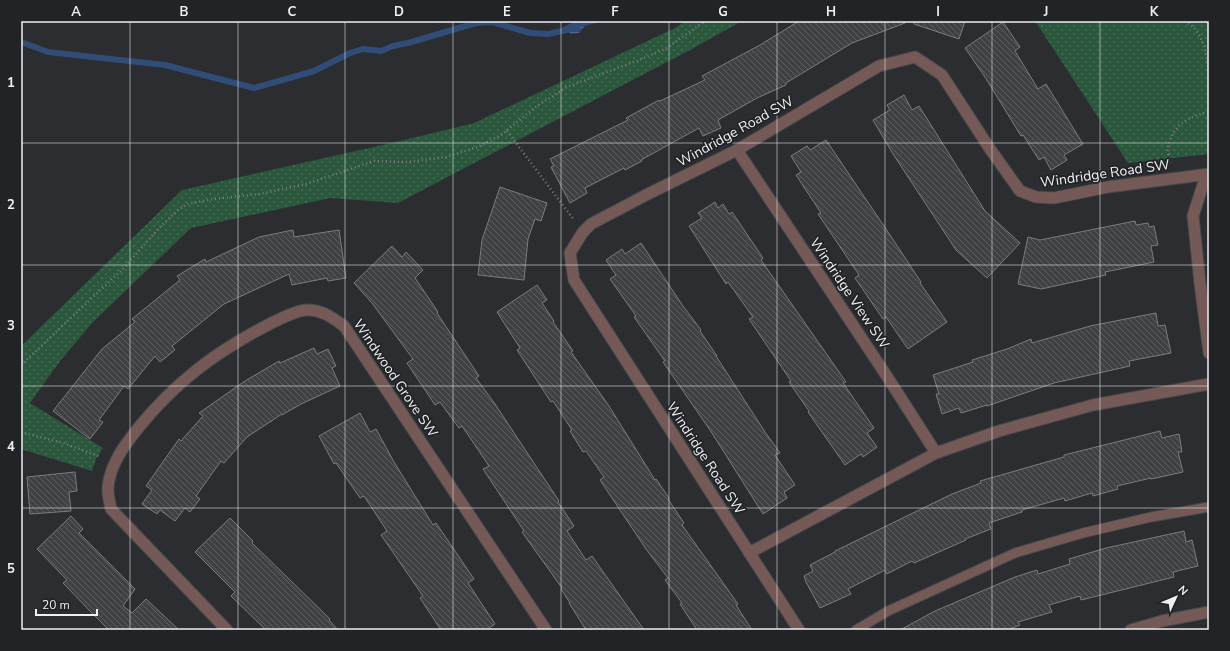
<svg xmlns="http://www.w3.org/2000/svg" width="1230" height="651" font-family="'Nunito Sans',sans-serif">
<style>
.park{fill:url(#park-dots)}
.water{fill:url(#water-rules)}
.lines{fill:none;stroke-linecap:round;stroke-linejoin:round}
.stream{stroke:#324c78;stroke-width:6}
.building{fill:url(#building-back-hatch);stroke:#7b7c80}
.service-casing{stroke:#46484b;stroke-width:11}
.minor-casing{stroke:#46484b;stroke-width:13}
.tertiary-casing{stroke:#46484b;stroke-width:13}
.path{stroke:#7c7e80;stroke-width:2.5;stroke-dasharray:1 3;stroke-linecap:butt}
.service{stroke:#745956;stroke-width:9}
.minor{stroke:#745956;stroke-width:11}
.tertiary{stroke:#745956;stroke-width:11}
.grid{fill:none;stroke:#eff0f2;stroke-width:1;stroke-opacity:0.55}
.labels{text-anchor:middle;stroke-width:3.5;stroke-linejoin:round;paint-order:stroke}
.street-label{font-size:14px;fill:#eff0f2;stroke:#222326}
.neatline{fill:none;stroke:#eff0f2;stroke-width:1.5}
.grid-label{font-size:13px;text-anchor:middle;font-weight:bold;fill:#eff0f2}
</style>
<defs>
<pattern id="park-dots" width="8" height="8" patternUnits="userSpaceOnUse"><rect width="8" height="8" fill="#2b573d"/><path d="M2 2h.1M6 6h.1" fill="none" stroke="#4a6f5a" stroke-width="1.8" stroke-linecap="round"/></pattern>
<pattern id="water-rules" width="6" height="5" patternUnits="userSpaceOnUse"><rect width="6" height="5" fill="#324c78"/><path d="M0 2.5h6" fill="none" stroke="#50668c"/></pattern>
<pattern id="building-back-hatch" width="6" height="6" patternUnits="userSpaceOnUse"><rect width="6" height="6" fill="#3f4144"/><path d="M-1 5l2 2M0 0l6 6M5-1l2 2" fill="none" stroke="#5b5d5f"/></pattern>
</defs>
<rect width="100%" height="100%" fill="#2b2d30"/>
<!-- park -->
<path class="park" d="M 685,21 L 742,21 L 690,50 L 398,203 L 330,198 L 191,228 L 93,322 L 60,361 L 30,403 L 103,448 L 96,459 L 92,471 L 21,449 L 21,346 L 182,190 L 396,142 L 474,123 L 675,28 Z
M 1035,21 L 1209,21 L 1209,154 L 1128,163 Z"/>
<!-- water -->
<path class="water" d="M 576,21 L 602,21 L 585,26 L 579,33 L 571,34 L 563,27 Z"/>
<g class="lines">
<!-- stream -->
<path class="stream" d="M 21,42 L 48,52 L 165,65 L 254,88 L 314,71 L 350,53 L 363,49 L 381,51 L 393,46 L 408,43 L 476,23 L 492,22 L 530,33 L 548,34 L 567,30 L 588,21"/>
</g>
<!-- building -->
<path class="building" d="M 799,21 L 905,21 L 905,23 L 852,43 L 786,83 L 786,85 L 757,98 L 718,120 L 721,128 L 703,136 L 699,128 L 641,160 L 642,161 L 625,170 L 624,168 L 585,188 L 587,193 L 570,203 L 551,167 L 554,166 L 550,159 L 628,120 L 626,118 L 659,100 L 660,101 L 705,80 L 702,76 L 760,45 Z
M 914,21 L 965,21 L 959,39 L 914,24 Z
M 1003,22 L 1020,47 L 1015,51 L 1038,89 L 1046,84 L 1083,144 L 1064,155 L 1067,160 L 1051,170 L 1044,157 L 1039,160 L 1023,135 L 1021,136 L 985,77 L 965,48 Z
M 904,95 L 912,110 L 919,106 L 985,211 L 1020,243 L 987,278 L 956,250 L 893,154 L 873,120 L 890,110 L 887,105 Z
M 826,140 L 890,235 L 921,282 L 920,283 L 947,322 L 908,349 L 886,317 L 883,319 L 855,278 L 859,275 L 818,214 L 821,213 L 796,175 L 801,172 L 791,156 L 807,146 L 810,150 Z
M 500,187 L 547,203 L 541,221 L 535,219 L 528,239 L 524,280 L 478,275 L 482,240 Z
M 715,202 L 718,208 L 723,204 L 729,214 L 732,212 L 763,258 L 761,260 L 846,382 L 843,383 L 874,428 L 867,433 L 877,447 L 863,457 L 861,454 L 845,465 L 808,412 L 809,411 L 789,382 L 791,381 L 749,319 L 753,317 L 728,282 L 726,284 L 689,226 L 702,218 L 698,213 Z
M 1135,221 L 1136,225 L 1148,223 L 1149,227 L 1154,226 L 1158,245 L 1151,246 L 1154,262 L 1105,272 L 1106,275 L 1041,289 L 1018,284 L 1028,237 L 1040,240 Z
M 293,230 L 294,237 L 339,230 L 346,278 L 328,281 L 327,278 L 292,285 L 289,274 L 224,304 L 172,346 L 175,350 L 160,362 L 155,356 L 128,389 L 124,386 L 99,420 L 103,422 L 90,439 L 53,411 L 102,349 L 135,322 L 132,319 L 180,280 L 177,276 L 205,259 L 206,262 L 259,237 Z
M 641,243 L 683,306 L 701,330 L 700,331 L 717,356 L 716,356 L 765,432 L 780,453 L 775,455 L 795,485 L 784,492 L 787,498 L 763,514 L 710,430 L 663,362 L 665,361 L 634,317 L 636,316 L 610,279 L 616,275 L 606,260 L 622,249 L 625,254 Z
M 392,246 L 402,257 L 406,252 L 423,270 L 415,278 L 438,312 L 437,313 L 479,376 L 476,378 L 495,404 L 559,501 L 558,502 L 574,526 L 567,531 L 586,560 L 592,556 L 644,630 L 586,630 L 569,603 L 570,603 L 561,589 L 562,588 L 522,532 L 524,531 L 483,469 L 489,466 L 462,426 L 459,428 L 440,402 L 435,405 L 407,363 L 413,359 L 372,303 L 354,283 Z
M 537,285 L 547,300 L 542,303 L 554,321 L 553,322 L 573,351 L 571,352 L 609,406 L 655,480 L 656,479 L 669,498 L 668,499 L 684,523 L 682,525 L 738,604 L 736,605 L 752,630 L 697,630 L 680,604 L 682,603 L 665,580 L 668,578 L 646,549 L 600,480 L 604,477 L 586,451 L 583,452 L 570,431 L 572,430 L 553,401 L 551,402 L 517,350 L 520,348 L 497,312 Z
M 1156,313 L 1158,326 L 1165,325 L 1171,353 L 1129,361 L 1130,366 L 1054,383 L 987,406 L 987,405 L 961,413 L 959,408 L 942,414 L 936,394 L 939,394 L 933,375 L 973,362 L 972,360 L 1007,349 L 1031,339 L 1032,343 L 1090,326 Z
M 314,348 L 317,354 L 328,349 L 336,366 L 332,368 L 340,386 L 301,404 L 282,415 L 282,414 L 247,437 L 224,463 L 221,461 L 196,496 L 200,499 L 190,512 L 185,508 L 175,521 L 160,510 L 157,514 L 142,504 L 152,490 L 146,486 L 179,439 L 181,441 L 203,416 L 199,413 L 245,381 L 279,361 L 280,363 Z
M 360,413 L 370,432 L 376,429 L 394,462 L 433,525 L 436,523 L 474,579 L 468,583 L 495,624 L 486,630 L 441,630 L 420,598 L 423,596 L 381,535 L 387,531 L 364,496 L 360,498 L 336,463 L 334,464 L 319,436 Z
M 1160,431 L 1162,438 L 1179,434 L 1182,452 L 1178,452 L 1183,472 L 1151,479 L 1151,478 L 1117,486 L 1118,489 L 1093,496 L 1092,493 L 1065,501 L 1064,498 L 1022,510 L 1022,512 L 989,523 L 991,529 L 965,539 L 966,540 L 914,563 L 912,561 L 887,574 L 885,570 L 848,589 L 851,594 L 820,608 L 806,582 L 804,576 L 813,571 L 810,565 L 835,552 L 835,551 L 952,494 L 981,483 L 980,481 L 1064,457 L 1064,455 Z
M 75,472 L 77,491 L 69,492 L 71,511 L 30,514 L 27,477 Z
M 71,516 L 83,529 L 79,533 L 135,589 L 123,606 L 132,613 L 146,599 L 179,630 L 109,630 L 90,611 L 63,583 L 67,580 L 37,549 Z
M 230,518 L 253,541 L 252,543 L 330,619 L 329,620 L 338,630 L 266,630 L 231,596 L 235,592 L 195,552 Z
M 1184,531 L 1186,542 L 1192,540 L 1198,566 L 1173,572 L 1174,577 L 1081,600 L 1080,596 L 1049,605 L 1052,612 L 1018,622 L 1020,625 L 1007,630 L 900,630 L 935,611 L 1015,577 L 1037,570 L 1038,574 L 1070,564 L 1069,559 L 1106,548 Z"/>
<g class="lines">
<!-- service casing -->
<g class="service-casing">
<path id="service" d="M 856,630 L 888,611 L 1015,553 L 1083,533 L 1151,517 L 1209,507"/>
</g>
<!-- minor casing -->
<g class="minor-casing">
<path id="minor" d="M 737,150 L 890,381 L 936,453
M 1206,175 L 1193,216 L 1200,283 L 1209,353
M 749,553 L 936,453 L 999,431 L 1093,405 L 1209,384
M 227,630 L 111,509 C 108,495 106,488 111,473 C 116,456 128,441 139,427 C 175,383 214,353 264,327 C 273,322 297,310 306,310 C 321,309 333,318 344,326 L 546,630
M 799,630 L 574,280 L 570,253 L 583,232 L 591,224 L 646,195 L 737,150 L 879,66 L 915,57 L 942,75 L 990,149 L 1020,191 L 1036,197 L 1054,198 L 1108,187 L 1209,174"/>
</g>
<!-- tertiary casing -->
<g class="tertiary-casing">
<path id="tertiary" d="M 1131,630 L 1162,621 L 1209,612"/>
</g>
<!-- path -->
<path class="path" d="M 1185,21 C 1206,33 1207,58 1209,80
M 507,131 L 574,220
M 1169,163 C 1169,158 1168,152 1168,147 C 1172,125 1189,116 1209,112
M 21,365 L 124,268 L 159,228 L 179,209 L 188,204 L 213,199 L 260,194 L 306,184 L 374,161 L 409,162 L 446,157 L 478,147 L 501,135 L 537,106 L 567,87 L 639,60 L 667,48 L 705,21
M 21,432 L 63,443 L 101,457"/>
<!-- service -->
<use href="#service" class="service"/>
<!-- minor -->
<use href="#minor" class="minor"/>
<!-- tertiary -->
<use href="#tertiary" class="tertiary"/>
</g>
<!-- grid -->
<path class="grid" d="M 130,21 L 130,630M 238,21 L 238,630M 345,21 L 345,630M 453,21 L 453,630M 561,21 L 561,630M 669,21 L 669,630M 777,21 L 777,630M 885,21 L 885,630M 992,21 L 992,630M 1100,21 L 1100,630M 21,143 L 1209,143M 21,265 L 1209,265M 21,386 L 1209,386M 21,508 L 1209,508"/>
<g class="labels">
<!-- street labels -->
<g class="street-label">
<text transform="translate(735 131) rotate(-29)" y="5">Windridge Road SW</text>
<text transform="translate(1105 173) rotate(-8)" y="5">Windridge Road SW</text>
<text transform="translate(850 293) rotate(56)" y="5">Windridge View SW</text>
<text transform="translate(396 378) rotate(56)" y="5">Windwood Grove SW</text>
<text transform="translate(706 458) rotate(57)" y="5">Windridge Road SW</text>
</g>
</g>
<!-- border -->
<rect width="1230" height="651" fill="none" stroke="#222326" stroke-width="44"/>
<!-- north arrow -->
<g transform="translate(1176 597) rotate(46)" stroke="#222326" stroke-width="3" paint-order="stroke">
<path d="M0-3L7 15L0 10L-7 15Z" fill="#eff0f2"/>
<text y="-6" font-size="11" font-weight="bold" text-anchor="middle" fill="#eff0f2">N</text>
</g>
<!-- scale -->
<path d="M36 609v6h61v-6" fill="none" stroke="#eff0f2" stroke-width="2"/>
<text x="42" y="609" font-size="12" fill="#eff0f2" stroke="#222326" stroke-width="3" paint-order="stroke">20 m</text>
<rect x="22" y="22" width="1186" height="607" class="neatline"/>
<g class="grid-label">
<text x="76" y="16">A</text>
<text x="184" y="16">B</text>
<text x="292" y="16">C</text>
<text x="399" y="16">D</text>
<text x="507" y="16">E</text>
<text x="615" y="16">F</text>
<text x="723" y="16">G</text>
<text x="831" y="16">H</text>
<text x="938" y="16">I</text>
<text x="1046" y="16">J</text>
<text x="1154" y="16">K</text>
<text x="11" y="87">1</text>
<text x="11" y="209">2</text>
<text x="11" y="330">3</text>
<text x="11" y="451">4</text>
<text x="11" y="573">5</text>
</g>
</svg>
